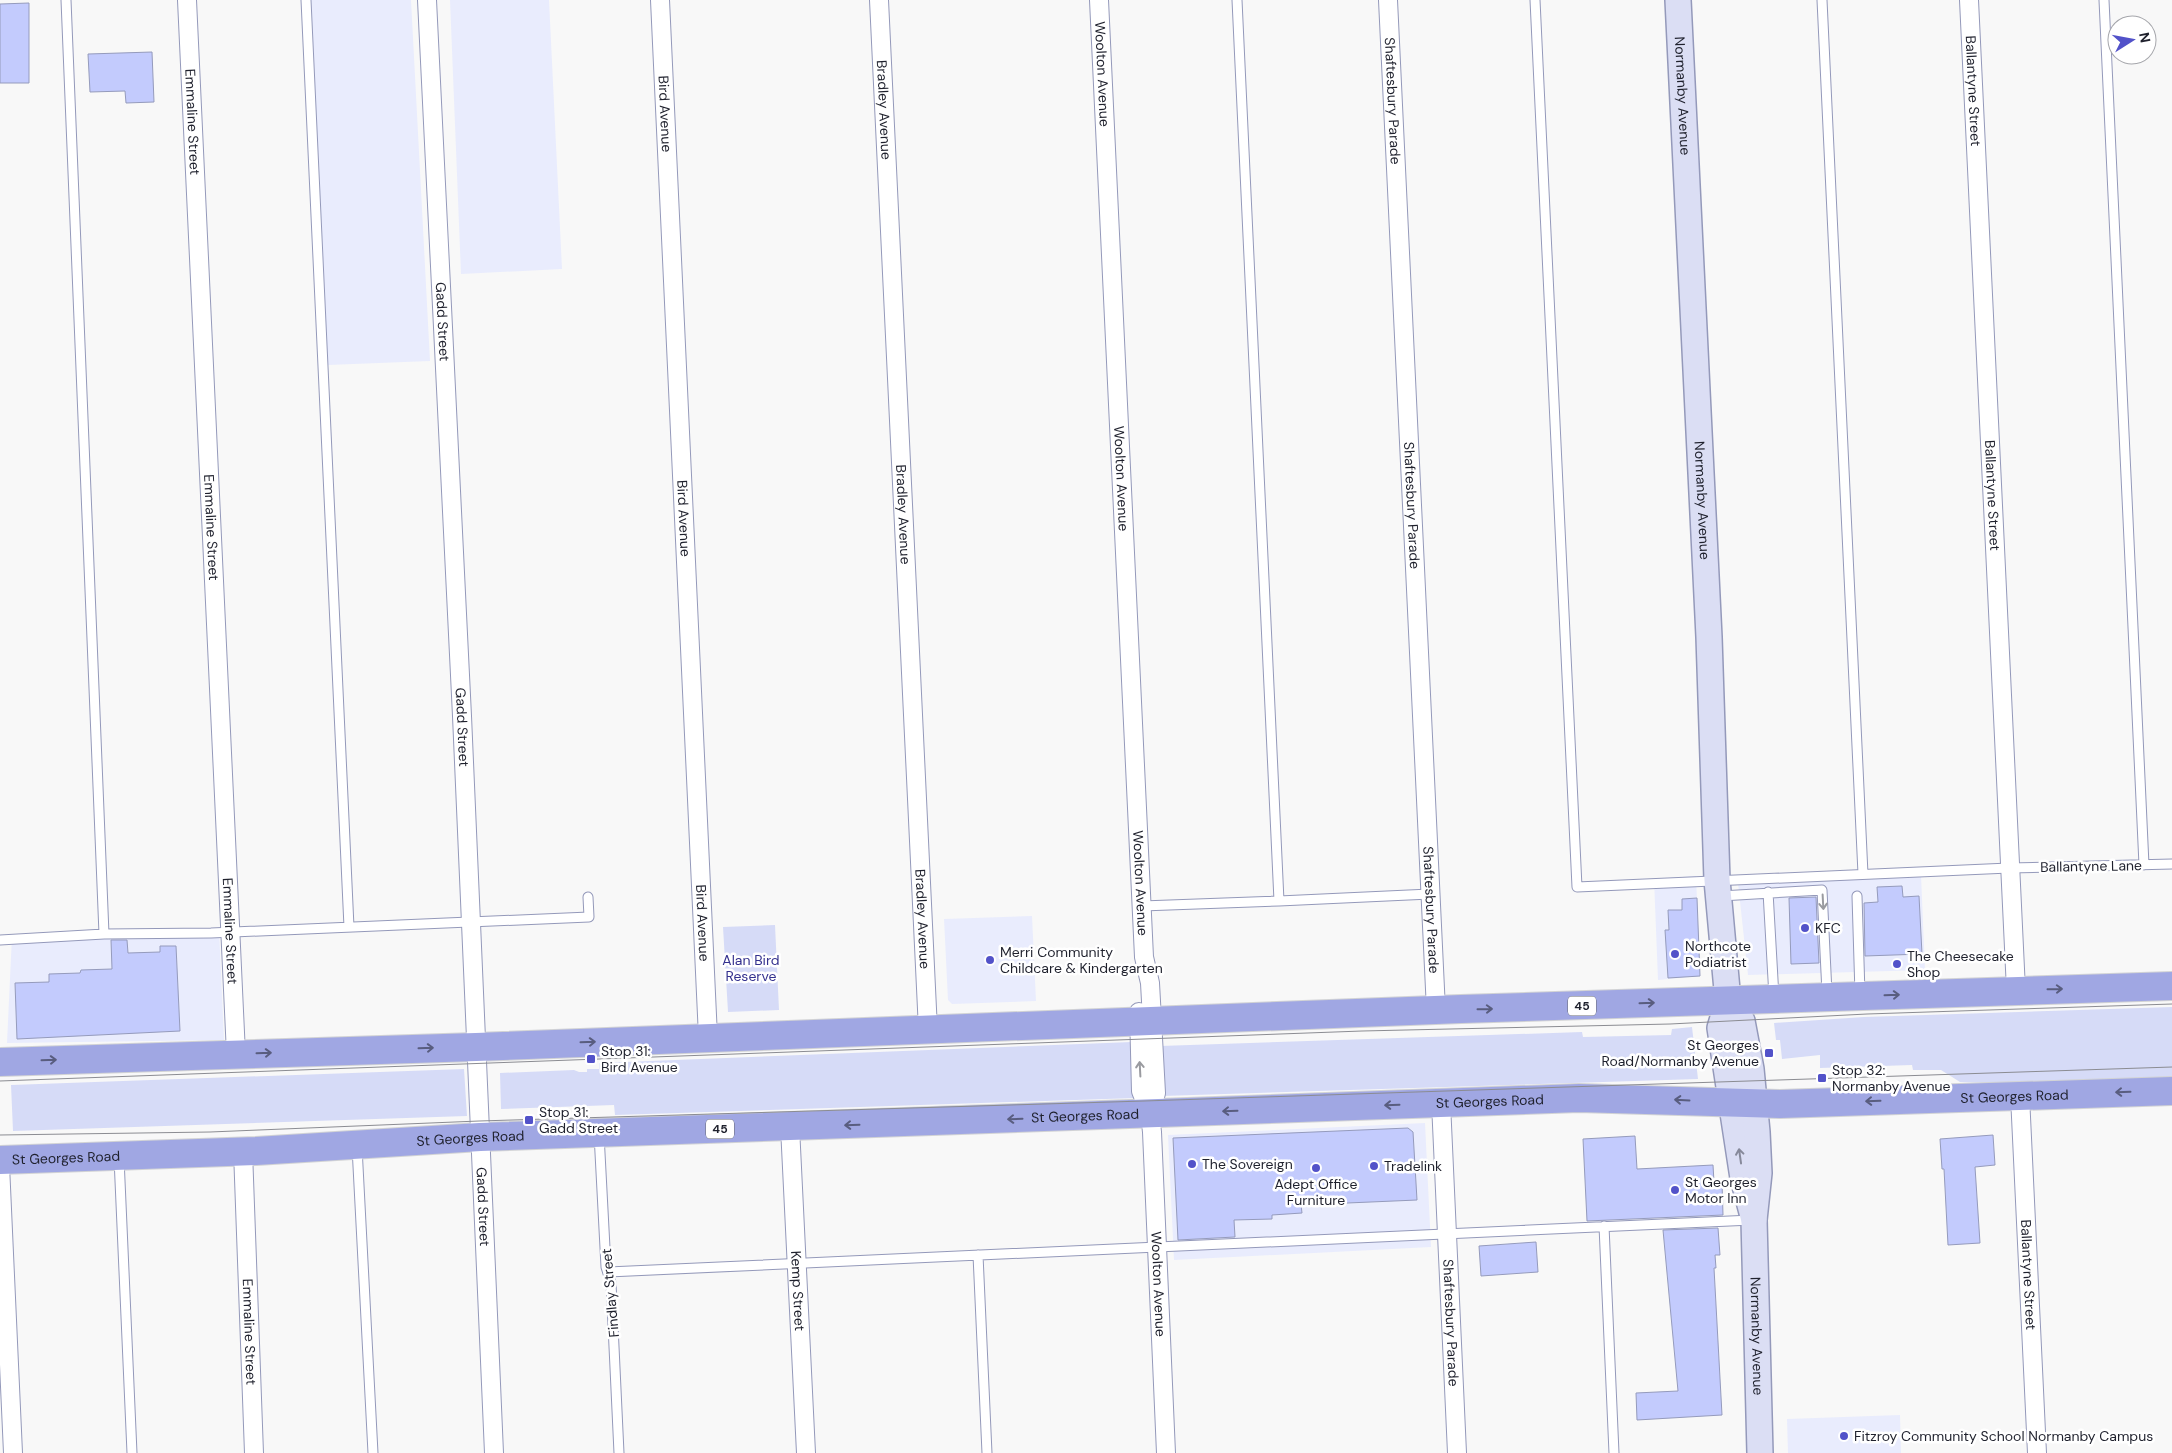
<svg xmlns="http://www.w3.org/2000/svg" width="2172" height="1453" font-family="'DM Sans',sans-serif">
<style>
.built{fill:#e9ecfd}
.green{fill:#d6dbf7}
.building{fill:#c3cbfd;stroke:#959bbc}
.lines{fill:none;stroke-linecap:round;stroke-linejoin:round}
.service-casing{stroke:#9499ba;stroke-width:11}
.minor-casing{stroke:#9499ba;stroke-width:20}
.secondary-casing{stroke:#9499ba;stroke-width:28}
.trunk-casing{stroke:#d2d3d5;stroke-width:30}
.service{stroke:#fff;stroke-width:9}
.minor{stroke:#fff;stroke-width:18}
.secondary{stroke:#dbdef4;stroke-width:25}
.trunk{stroke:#a0a7e3;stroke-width:28}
.tram{stroke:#8b8c92;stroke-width:1}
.oneway{stroke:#9a9ba0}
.oneway2{stroke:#595d7f}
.oneway3{stroke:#86899a}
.poi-dot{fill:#5252c9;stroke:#fff;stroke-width:2}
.labels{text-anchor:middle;stroke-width:5;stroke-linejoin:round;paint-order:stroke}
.shield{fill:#fff;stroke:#62646c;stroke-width:1}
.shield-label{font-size:12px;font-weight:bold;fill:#1f212d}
.street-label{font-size:14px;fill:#1f212d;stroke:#fff}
.poi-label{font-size:14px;fill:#1f212d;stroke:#fff;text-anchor:start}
.park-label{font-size:14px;fill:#34318e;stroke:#fff}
</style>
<rect width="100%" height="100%" fill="#f8f8f8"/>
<!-- built -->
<path class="built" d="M 311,0 L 411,0 L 430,361 L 328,365 Z
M 450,0 L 549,0 L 562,269 L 461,274 Z
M 1921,875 L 1925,970 L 1748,975 L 1738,883 Z
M 1696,876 L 1700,976 L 1658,980 L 1654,879 Z
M 1032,916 L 1036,1001 L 952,1004 L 948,1000 L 944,919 Z
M 219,929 L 224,1040 L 7,1043 L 12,936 Z
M 1425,1123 L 1431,1247 L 1174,1260 L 1168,1135 Z
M 1900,1415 L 1901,1453 L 1788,1453 L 1787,1419 Z"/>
<!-- green -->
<path class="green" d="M 775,925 L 779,1010 L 728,1012 L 723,927 Z
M 2172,1007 L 2172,1082 L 2067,1085 L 1960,1082 L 1941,1070 L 1913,1070 L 1912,1065 L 1820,1068 L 1820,1055 L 1782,1059 L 1780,1040 L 1776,1040 L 1774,1023 L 1864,1017 Z
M 1692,1027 L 1698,1079 L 1162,1096 L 1160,1046 L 1582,1032 L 1583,1037 L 1671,1035 L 1672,1029 Z
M 1132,1042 L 1136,1098 L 615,1115 L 614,1105 L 501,1109 L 500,1073 L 574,1070 L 579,1072 L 587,1072 L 587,1069 L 599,1069 L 599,1063 Z
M 464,1069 L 467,1116 L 13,1131 L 11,1085 Z"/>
<!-- building -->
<path class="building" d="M 29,3 L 29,83 L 0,83 L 0,4 Z
M 152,52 L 154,102 L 126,103 L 125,91 L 90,92 L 88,54 Z
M 1902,886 L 1903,897 L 1919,896 L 1922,954 L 1865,956 L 1864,903 L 1878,902 L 1877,887 Z
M 1816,897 L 1819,963 L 1791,964 L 1789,898 Z
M 1697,898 L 1700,976 L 1668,978 L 1665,930 L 1669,930 L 1668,910 L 1682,910 L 1682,899 Z
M 111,940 L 127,940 L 128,953 L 160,952 L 160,946 L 176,946 L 180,1031 L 17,1039 L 15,983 L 49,982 L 49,974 L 80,973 L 81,970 L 112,969 Z
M 1408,1128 L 1413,1132 L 1417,1200 L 1301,1205 L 1302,1213 L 1272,1215 L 1272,1219 L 1234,1220 L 1235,1237 L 1178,1240 L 1173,1138 Z
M 1993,1135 L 1995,1165 L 1975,1167 L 1980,1243 L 1948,1245 L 1944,1169 L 1942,1169 L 1940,1139 Z
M 1635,1136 L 1637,1169 L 1713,1165 L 1714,1182 L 1722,1182 L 1723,1215 L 1587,1221 L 1583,1139 Z
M 1718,1228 L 1720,1255 L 1715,1255 L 1716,1268 L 1714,1268 L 1722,1415 L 1637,1420 L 1636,1393 L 1678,1391 L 1663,1230 Z
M 1536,1242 L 1538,1272 L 1481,1276 L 1479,1246 Z"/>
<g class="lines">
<!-- service casing -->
<g class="service-casing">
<path id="service" d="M 66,0 L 104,934
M 306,0 L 349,927
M 1535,0 L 1577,887 L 2009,868 L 2172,864
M 1822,0 L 1863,874
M 2104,0 L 2144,865
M 1768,892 L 1774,997
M 1721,896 L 1822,890 L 1827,993
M 1857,896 L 1860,994
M 1279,901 L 1430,894
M 1142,906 L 1279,901 L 1237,0
M 0,940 L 104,934 L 211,933 L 589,917 L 588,897
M 599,1134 L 606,1267 L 611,1283 L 619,1453
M 357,1147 L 373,1453
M 119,1158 L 132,1453
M 1604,1226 L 1614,1453
M 978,1255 L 987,1453
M 608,1272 L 1752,1220"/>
</g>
<!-- minor casing -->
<g class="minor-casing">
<g id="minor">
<path id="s1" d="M 187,0 L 236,1054"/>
<path id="s2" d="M 427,0 L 462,716 L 494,1453"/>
<path id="s3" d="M 660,0 L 708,1037"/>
<path id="s4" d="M 879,0 L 928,1030"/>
<path id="s5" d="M 1099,0 L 1144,957 L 1150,983 L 1156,1093 L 1150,1114"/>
<path id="s6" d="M 1388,0 L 1436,1010"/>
<path id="s7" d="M 1969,0 L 2016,990"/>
<path id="s8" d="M 1139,1012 L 1141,1091 L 1150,1114 L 1152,1132 L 1166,1453"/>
<path id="s9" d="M 2020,1096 L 2037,1453"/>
<path id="s10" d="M 1441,1103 L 1457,1453"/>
<path id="s11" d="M 790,1127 L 806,1453"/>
<path id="s12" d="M 243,1151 L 254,1453"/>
<path d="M 0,1165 L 13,1453"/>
</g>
</g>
<!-- secondary casing -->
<g class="secondary-casing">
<g id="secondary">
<path id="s13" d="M 1678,0 L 1709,637 L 1717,880 L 1728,1001 L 1720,1028 L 1743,1178 L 1754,1220"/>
<path id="s14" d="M 1728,1001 L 1742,1021 L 1751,1069 L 1757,1132 L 1759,1173 L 1754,1220 L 1760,1453"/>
</g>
</g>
<!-- trunk casing -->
<g class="trunk-casing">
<g id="trunk">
<path d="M 0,1062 L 476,1047 L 1461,1009 L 2172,986"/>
<path id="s15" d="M 0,1160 L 256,1151 L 480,1137 L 1579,1098 L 1780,1104 L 2172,1091"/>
</g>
</g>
<!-- service -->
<use href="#service" class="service"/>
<!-- minor -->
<use href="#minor" class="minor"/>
<!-- secondary -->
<use href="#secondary" class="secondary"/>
<!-- trunk -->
<use href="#trunk" class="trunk"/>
<!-- tram -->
<path class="tram" d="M 0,1081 L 1362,1031 L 1670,1024 L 1867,1014 L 2172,1004
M 0,1135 L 210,1132 L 479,1121 L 1144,1101 L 2172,1067"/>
</g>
<!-- one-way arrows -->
<defs><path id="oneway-shaft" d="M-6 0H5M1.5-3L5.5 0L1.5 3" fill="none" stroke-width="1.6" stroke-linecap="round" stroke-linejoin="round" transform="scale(1.25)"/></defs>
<g class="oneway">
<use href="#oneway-shaft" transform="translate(1823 902) rotate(87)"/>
<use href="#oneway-shaft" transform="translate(1140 1069) rotate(-93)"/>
</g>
<g class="oneway2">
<use href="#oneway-shaft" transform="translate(2055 989) rotate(-1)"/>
<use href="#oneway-shaft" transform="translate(1892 995) rotate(-2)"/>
<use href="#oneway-shaft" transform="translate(1647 1003) rotate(-2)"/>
<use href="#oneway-shaft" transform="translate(1485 1009) rotate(-1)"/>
<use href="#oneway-shaft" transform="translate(588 1042) rotate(-2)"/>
<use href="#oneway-shaft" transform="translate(426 1048) rotate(-2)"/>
<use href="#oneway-shaft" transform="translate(264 1053) rotate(-2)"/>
<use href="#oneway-shaft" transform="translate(49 1060) rotate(-2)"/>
<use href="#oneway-shaft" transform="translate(2123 1092) rotate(178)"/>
<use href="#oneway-shaft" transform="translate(1682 1100) rotate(-177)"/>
<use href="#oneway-shaft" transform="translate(1873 1101) rotate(178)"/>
<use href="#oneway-shaft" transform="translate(1392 1105) rotate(178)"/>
<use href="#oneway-shaft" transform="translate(1230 1111) rotate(178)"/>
<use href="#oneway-shaft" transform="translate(1015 1119) rotate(178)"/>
<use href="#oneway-shaft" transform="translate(852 1125) rotate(178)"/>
</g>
<use class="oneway3" href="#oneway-shaft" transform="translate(1740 1156) rotate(-98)"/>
<!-- markers -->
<g class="poi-dot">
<circle cx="1805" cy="928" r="5"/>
<circle cx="1675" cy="954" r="5"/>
<circle cx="990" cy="960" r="5"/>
<circle cx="1897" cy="964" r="5"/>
<rect x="1764" y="1048" width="10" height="10" rx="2.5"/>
<rect x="586" y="1054" width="10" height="10" rx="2.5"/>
<rect x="1817" y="1073" width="10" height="10" rx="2.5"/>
<rect x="524" y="1115" width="10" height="10" rx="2.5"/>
<circle cx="1192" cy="1164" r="5"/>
<circle cx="1374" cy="1166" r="5"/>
<circle cx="1316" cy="1168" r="5"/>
<circle cx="1675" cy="1190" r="5"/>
<circle cx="1844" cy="1436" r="5"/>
</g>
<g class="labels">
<!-- shield labels -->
<g class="shield">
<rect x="1568" y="996.5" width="28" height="19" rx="4"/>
<rect x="706" y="1119.5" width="28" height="19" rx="4"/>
</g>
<g class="shield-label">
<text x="1582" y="1010">45</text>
<text x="720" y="1133">45</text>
</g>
<!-- street labels -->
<g class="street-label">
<text dy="5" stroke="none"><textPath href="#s5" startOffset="74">Woolton Avenue</textPath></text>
<text dy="5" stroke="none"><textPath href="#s7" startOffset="91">Ballantyne Street</textPath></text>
<text dy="5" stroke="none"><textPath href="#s13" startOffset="96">Normanby Avenue</textPath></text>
<text dy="5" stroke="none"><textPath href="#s6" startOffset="101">Shaftesbury Parade</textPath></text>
<text dy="5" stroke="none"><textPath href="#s4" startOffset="110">Bradley Avenue</textPath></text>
<text dy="5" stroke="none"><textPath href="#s3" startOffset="114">Bird Avenue</textPath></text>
<text dy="5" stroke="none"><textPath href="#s1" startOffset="122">Emmaline Street</textPath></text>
<text dy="5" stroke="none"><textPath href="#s2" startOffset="322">Gadd Street</textPath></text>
<text dy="5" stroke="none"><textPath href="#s5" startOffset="479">Woolton Avenue</textPath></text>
<text dy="5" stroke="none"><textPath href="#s7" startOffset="496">Ballantyne Street</textPath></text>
<text dy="5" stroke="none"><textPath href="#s13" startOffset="501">Normanby Avenue</textPath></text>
<text dy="5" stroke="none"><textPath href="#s6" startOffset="506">Shaftesbury Parade</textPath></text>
<text dy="5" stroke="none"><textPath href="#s4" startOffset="515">Bradley Avenue</textPath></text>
<text dy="5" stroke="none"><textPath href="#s3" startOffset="519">Bird Avenue</textPath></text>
<text dy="5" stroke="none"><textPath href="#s1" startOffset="528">Emmaline Street</textPath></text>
<text dy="5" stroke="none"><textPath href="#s2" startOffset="728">Gadd Street</textPath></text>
<text transform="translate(2091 866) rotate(-1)" y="5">Ballantyne Lane</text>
<text dy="5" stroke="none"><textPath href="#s5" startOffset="884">Woolton Avenue</textPath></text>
<text dy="5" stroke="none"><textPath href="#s6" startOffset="911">Shaftesbury Parade</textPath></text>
<text dy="5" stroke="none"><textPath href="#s4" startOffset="920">Bradley Avenue</textPath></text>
<text dy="5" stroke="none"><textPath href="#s3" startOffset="924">Bird Avenue</textPath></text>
<text dy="5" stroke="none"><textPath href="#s1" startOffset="932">Emmaline Street</textPath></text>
<text dy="5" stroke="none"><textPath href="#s15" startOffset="2016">St Georges Road</textPath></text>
<text dy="5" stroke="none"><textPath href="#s15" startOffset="1491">St Georges Road</textPath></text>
<text dy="5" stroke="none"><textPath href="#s15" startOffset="1086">St Georges Road</textPath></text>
<text dy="5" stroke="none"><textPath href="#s15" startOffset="471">St Georges Road</textPath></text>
<text dy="5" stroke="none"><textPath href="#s15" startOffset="66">St Georges Road</textPath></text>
<text dy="5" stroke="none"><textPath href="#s2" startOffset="1208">Gadd Street</textPath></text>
<text dy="5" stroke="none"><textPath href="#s9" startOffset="179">Ballantyne Street</textPath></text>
<text dy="5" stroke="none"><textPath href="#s8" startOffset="274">Woolton Avenue</textPath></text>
<text dy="5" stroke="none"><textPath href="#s11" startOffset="164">Kemp Street</textPath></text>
<text transform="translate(610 1293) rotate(-95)" y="5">Findlay Street</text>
<text dy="5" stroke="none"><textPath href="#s10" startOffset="220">Shaftesbury Parade</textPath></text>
<text dy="5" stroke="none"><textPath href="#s12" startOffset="181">Emmaline Street</textPath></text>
<text dy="5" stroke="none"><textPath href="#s14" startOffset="341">Normanby Avenue</textPath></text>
</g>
<!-- poi labels -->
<g class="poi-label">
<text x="1815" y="933">KFC</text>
<text x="1685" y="951">Northcote<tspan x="1685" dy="16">Podiatrist</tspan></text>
<text x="1000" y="957">Merri Community<tspan x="1000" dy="16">Childcare &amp; Kindergarten</tspan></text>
<text x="1907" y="961">The Cheesecake<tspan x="1907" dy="16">Shop</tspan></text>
<text x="1759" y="1050" text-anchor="end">St Georges<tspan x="1759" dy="16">Road/Normanby Avenue</tspan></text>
<text x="601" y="1056">Stop 31:<tspan x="601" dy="16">Bird Avenue</tspan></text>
<text x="1832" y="1075">Stop 32:<tspan x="1832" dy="16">Normanby Avenue</tspan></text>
<text x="539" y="1117">Stop 31:<tspan x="539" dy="16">Gadd Street</tspan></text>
<text x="1202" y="1169">The Sovereign</text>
<text x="1384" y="1171">Tradelink</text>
<text x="1685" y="1187">St Georges<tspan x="1685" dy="16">Motor Inn</tspan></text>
<text x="1316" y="1189" text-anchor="middle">Adept Office<tspan x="1316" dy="16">Furniture</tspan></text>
<text x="1854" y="1441">Fitzroy Community School Normanby Campus</text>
</g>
<!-- park labels -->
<g class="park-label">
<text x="751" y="965">Alan Bird<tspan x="751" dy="16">Reserve</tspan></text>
</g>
</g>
<!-- north arrow -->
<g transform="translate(2132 40) rotate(79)"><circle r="24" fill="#ffffff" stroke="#a5a6ab"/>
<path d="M0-4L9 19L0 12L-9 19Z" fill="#5252c9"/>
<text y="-8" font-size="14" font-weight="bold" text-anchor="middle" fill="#1f212d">N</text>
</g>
</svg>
